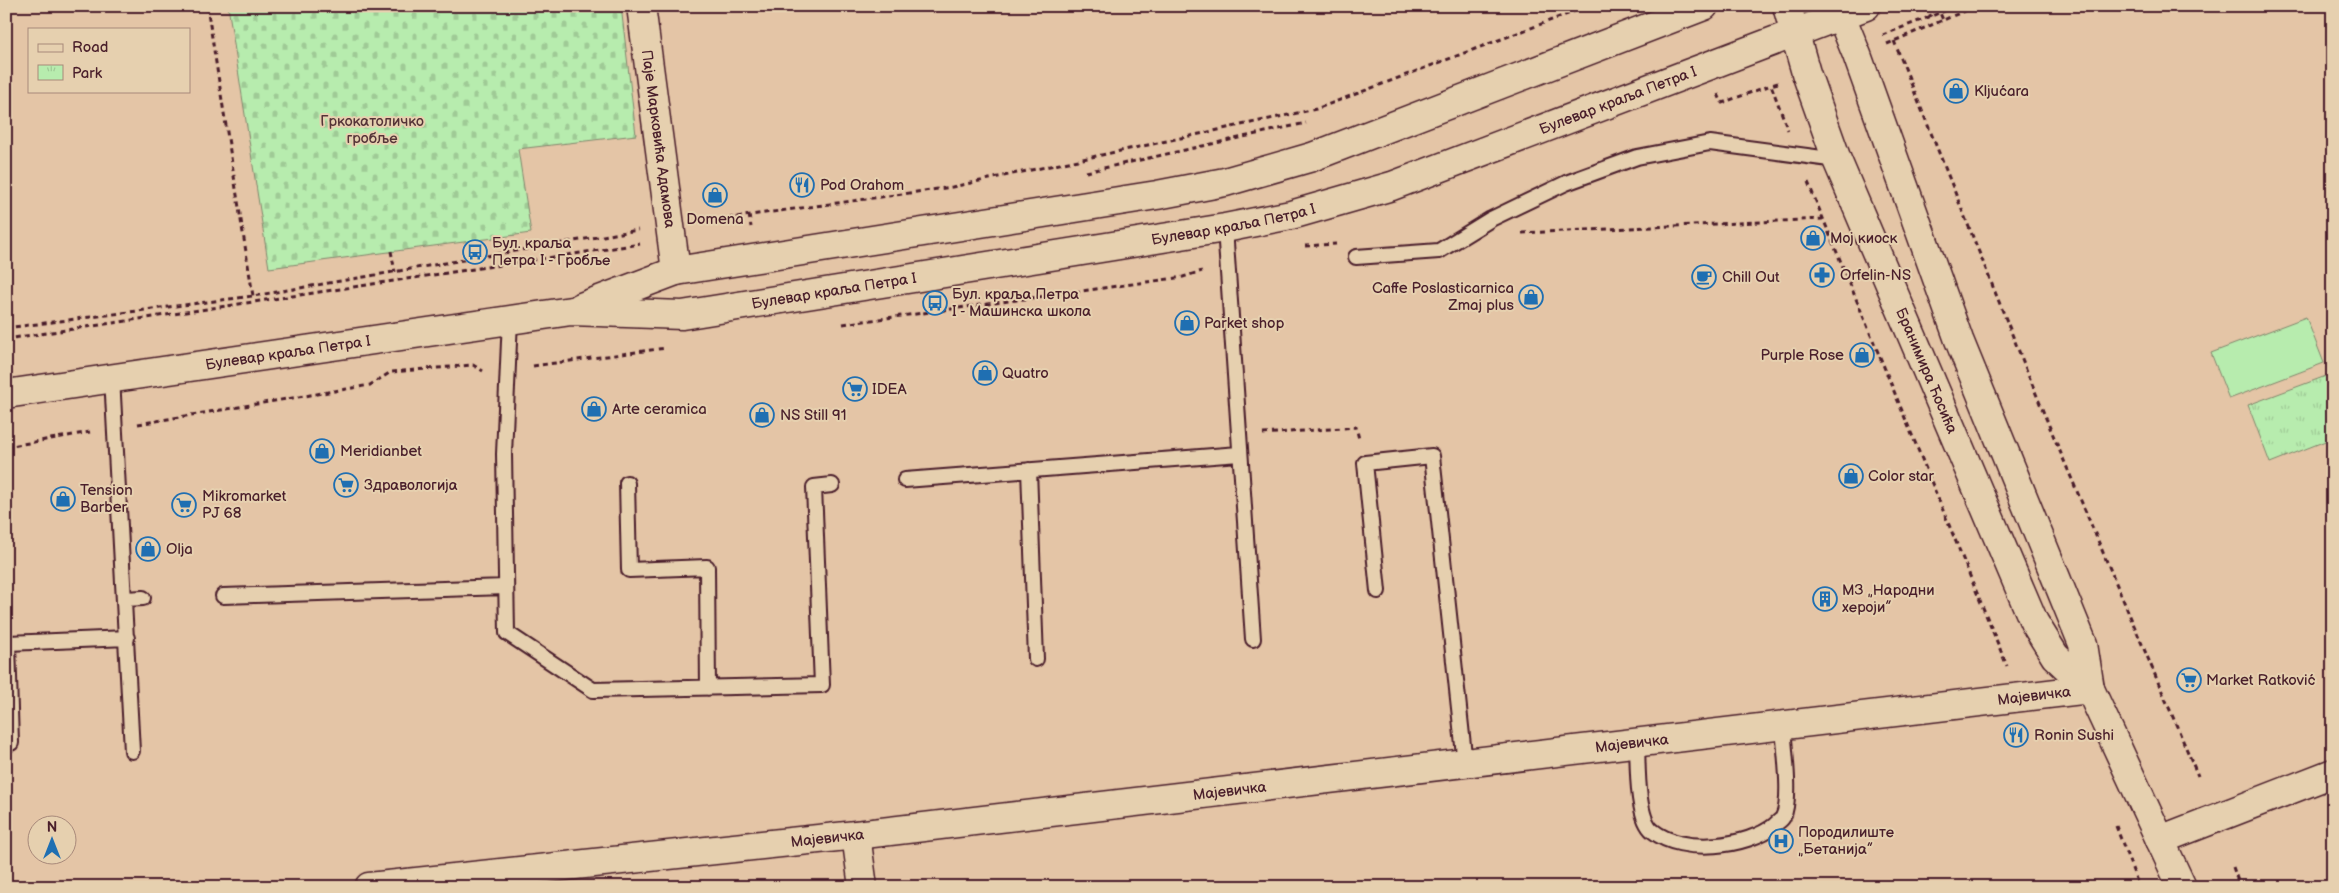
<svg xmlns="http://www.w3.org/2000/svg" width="2339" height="893" font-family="'Balsamiq Sans',sans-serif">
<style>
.grass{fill:#b7ecae;stroke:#80866c}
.cemetery{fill:url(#cemetery-stones);stroke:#80866c}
.park{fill:url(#park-tufts);stroke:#80866c}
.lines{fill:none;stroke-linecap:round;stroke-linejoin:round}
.lane-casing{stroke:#4a1f2b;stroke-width:18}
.street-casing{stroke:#4a1f2b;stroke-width:31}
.secondary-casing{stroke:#4a1f2b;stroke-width:31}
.path{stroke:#4a1f2b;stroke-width:3;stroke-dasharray:5 4;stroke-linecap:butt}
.lane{stroke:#e6d0af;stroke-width:14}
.street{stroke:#e6d0af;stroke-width:28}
.secondary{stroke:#e6d0af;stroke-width:28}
.labels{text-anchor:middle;stroke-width:4;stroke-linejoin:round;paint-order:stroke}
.poi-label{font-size:15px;fill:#4a1f2b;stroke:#e6d0af;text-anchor:start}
.street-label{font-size:15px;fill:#4a1f2b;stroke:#e6d0af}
.park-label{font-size:15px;fill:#553438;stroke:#e6d0af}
</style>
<defs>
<pattern id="cemetery-stones" width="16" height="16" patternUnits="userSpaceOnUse" patternTransform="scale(1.25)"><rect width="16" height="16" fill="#b7ecae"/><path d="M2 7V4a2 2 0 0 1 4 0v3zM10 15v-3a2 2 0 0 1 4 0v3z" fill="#9fca96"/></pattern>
<pattern id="park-tufts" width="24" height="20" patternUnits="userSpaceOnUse" patternTransform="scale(1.25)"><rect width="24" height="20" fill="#b7ecae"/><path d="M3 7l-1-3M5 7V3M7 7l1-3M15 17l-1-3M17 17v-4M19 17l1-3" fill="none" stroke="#9fca96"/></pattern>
</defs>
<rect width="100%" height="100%" fill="#e4c5a6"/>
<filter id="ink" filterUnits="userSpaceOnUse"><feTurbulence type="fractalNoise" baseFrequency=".02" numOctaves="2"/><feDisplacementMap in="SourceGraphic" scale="10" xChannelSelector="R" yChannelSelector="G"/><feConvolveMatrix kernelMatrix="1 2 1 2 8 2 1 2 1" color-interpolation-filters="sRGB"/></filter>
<g filter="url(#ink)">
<!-- grass -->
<path class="grass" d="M 2306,317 L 2324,363 L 2229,399 L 2211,353 Z"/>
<!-- cemetery -->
<path class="cemetery" d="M 228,6 L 621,6 L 636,135 L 518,149 L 531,233 L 269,268 Z"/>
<!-- park -->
<path class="park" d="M 2326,376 L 2333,394 L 2333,438 L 2270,463 L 2248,405 Z"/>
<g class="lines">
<!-- lane casing -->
<g class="lane-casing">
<path id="lane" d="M 1225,228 L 1253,639
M 1356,257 L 1439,251 L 1491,219 L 1566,183 L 1637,157 L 1710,143 L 1837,160
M 510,319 L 504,454 L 507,633 L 593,690 L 822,685 L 814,487 L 832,485
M 112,377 L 132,751
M 1029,470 L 1036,659
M 905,480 L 1239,454
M 627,483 L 629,570 L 707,567 L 708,688
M 1378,591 L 1365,463 L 1432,456 L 1465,764
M 223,596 L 506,587
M 125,599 L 143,598
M 11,743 L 8,643 L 127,638
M 1637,743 C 1638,764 1636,818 1653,831 C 1682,855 1748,847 1775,825 C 1777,822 1782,820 1783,817 C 1792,800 1784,747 1783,726"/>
</g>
<!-- street casing -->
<g class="street-casing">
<g id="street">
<path id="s1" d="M 641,6 L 676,271"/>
<path id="s2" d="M 1787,6 L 1806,73 L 1837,160 L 2034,622 L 2055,656 L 2090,689"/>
<path d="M 1837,6 L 1857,55 L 1959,340 L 2083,644 L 2090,689 L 2182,887"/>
<path d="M 856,835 L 863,887"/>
<path d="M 2160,840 L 2333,773"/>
<path id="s3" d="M 369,887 L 856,835 L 2090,689"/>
</g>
</g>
<!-- secondary casing -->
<g class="secondary-casing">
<g id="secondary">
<path d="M 581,307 L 676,271 L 1157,195 L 1225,182 L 1312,157 L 1704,6"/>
<path id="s4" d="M 6,394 L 571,311 L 682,315 L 1225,228 L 1291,215 L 1392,186 L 1866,6"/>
</g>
</g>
<!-- path -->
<path class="path" d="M 207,6 L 253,296
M 1926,6 L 1931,17
M 1937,6 L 1943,20
M 1883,35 L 1957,6
M 1894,41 L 2045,416 L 2198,776
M 1887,44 L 1976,6
M 1778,83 L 1771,85 L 1788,130
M 1718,94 L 1722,103 L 1771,85
M 1086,172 L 1306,123
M 1808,182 L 2007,666
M 749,215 L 751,227
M 701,222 L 952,187 L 1316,109 L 1589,6
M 1522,233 L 1823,219
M 1305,246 L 1336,244
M 391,251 L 395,272
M 843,324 L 1183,277 L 1202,271
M 6,328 L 253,296 L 638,230
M 6,339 L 640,244
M 533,366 L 666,348
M 138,424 L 370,385 L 391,372 L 473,365 L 483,371
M 1263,434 L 1356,427 L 1359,439
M 6,447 L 90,432
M 2116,826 L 2139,887
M 2233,867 L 2240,887"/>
<!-- lane -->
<use href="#lane" class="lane"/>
<!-- street -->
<use href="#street" class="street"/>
<!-- secondary -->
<use href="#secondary" class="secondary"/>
</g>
</g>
<!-- icons -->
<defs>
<g id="shop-ring" transform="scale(1.25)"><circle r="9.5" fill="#e6d0af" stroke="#1f6fb2" stroke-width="1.5"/><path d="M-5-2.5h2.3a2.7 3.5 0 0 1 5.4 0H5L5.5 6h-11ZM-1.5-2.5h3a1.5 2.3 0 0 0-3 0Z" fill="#1f6fb2"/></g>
<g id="restaurant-ring" transform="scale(1.25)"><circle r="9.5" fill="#e6d0af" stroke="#1f6fb2" stroke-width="1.5"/><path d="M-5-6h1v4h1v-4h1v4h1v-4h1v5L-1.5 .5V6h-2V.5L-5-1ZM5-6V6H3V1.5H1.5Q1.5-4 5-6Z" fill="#1f6fb2"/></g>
<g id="bus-ring" transform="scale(1.25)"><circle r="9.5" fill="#e6d0af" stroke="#1f6fb2" stroke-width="1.5"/><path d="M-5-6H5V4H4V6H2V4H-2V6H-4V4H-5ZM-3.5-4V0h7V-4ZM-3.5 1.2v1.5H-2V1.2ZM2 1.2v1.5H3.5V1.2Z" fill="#1f6fb2"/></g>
<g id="pharmacy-ring" transform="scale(1.25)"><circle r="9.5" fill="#e6d0af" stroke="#1f6fb2" stroke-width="1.5"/><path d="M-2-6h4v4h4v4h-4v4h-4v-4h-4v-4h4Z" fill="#1f6fb2"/></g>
<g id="cafe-ring" transform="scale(1.25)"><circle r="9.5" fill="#e6d0af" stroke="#1f6fb2" stroke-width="1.5"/><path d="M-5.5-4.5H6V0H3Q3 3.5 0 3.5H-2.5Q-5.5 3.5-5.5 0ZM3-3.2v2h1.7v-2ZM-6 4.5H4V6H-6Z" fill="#1f6fb2"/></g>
<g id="supermarket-ring" transform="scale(1.25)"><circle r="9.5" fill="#e6d0af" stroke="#1f6fb2" stroke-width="1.5"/><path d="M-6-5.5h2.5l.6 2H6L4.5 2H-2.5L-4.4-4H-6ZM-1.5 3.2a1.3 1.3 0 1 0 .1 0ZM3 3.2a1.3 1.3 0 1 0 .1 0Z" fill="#1f6fb2"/></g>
<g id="building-ring" transform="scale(1.25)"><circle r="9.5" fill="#e6d0af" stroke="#1f6fb2" stroke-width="1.5"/><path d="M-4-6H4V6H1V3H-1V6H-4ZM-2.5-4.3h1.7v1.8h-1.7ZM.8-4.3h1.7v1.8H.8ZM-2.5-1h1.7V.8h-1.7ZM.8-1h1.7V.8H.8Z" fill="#1f6fb2"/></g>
<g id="hospital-ring" transform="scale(1.25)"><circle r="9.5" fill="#e6d0af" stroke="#1f6fb2" stroke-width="1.5"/><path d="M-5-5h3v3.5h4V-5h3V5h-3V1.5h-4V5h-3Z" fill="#1f6fb2"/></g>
</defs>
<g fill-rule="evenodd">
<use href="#shop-ring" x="1956" y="91"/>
<use href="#restaurant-ring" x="802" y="185"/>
<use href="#shop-ring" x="715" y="195"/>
<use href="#shop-ring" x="1813" y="238"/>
<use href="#bus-ring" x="475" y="252"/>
<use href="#pharmacy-ring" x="1822" y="275"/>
<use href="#cafe-ring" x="1704" y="277"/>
<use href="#shop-ring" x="1531" y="297"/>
<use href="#bus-ring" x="935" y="303"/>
<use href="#shop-ring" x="1187" y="323"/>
<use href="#shop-ring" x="1862" y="355"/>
<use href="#shop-ring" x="985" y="373"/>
<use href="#supermarket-ring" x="855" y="389"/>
<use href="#shop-ring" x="594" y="409"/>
<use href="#shop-ring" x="762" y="415"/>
<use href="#shop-ring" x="322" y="451"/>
<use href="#shop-ring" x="1851" y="476"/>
<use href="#supermarket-ring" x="346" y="485"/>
<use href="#shop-ring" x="63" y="499"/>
<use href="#supermarket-ring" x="184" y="505"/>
<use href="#shop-ring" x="148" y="549"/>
<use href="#building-ring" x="1825" y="599"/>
<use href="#supermarket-ring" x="2189" y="680"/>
<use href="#restaurant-ring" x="2016" y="735"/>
<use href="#hospital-ring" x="1781" y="841"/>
</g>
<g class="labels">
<!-- poi labels -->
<g class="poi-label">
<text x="1974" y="96">Kljućara</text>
<text x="820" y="190">Pod Orahom</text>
<text x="715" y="224" text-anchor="middle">Domena</text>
<text x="1830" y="243">Мој киоск</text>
<text x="492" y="248">Бул. краља<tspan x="492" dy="17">Петра I - Гробље</tspan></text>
<text x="1840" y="280">Orfelin-NS</text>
<text x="1722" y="282">Chill Out</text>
<text x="1514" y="293" text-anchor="end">Caffe Poslasticarnica<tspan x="1514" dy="17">Zmaj plus</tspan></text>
<text x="952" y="299">Бул. краља Петра<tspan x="952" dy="17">I - Машинска школа</tspan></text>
<text x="1204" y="328">Parket shop</text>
<text x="1844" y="360" text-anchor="end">Purple Rose</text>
<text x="1002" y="378">Quatro</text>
<text x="872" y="394">IDEA</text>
<text x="612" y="414">Arte ceramica</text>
<text x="780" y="420">NS Still 91</text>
<text x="340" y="456">Meridianbet</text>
<text x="1868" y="481">Color star</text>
<text x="364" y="490">Здравологија</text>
<text x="80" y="495">Tension<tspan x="80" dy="17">Barber</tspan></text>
<text x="202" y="501">Mikromarket<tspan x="202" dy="17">PJ 68</tspan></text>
<text x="166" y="554">Olja</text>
<text x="1842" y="595">МЗ „Народни<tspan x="1842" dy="17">хероји”</tspan></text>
<text x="2206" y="685">Market Ratković</text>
<text x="2034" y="740">Ronin Sushi</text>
<text x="1798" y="837">Породилиште<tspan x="1798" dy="17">„Бетанија”</tspan></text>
</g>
<!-- street labels -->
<g class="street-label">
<text dy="5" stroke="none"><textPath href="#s4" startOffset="1646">Булевар краља Петра I</textPath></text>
<text dy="5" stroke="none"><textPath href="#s1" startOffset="134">Паје Марковића Адамова</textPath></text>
<text dy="5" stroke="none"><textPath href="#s4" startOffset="1241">Булевар краља Петра I</textPath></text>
<text dy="5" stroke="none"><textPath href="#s4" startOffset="836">Булевар краља Петра I</textPath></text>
<text dy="5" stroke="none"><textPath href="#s4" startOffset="285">Булевар краља Петра I</textPath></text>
<text dy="5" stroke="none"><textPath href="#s2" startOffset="391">Бранимира Ћосића</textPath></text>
<text dy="5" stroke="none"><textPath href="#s3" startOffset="1676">Мајевичка</textPath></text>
<text dy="5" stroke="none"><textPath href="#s3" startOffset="1271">Мајевичка</textPath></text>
<text dy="5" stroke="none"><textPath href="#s3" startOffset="866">Мајевичка</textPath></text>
<text dy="5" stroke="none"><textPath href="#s3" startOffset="461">Мајевичка</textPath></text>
</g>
<!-- park labels -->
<g class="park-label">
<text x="372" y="126">Гркокатоличко<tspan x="372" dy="17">гробље</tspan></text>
</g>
</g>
<!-- margin -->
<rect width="2339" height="893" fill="none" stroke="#e6d0af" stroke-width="25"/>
<rect x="12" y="12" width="2314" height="868" fill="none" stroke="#4a1f2b" stroke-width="2" filter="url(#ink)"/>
<!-- legend -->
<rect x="28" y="28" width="162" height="65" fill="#e6d0af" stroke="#a8897a"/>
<rect x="38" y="44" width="25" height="8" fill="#e6d0af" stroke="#a8897a"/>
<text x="72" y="52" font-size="15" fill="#4a1f2b">Road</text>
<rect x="38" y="65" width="25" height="15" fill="url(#park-tufts)" stroke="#a8897a"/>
<text x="72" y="78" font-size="15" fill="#4a1f2b">Park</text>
<!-- north arrow -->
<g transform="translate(52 840)"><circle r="24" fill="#e6d0af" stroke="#a8897a"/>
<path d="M0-4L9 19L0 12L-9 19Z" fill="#1f6fb2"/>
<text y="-8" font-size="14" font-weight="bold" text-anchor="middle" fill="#4a1f2b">N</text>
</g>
</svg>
